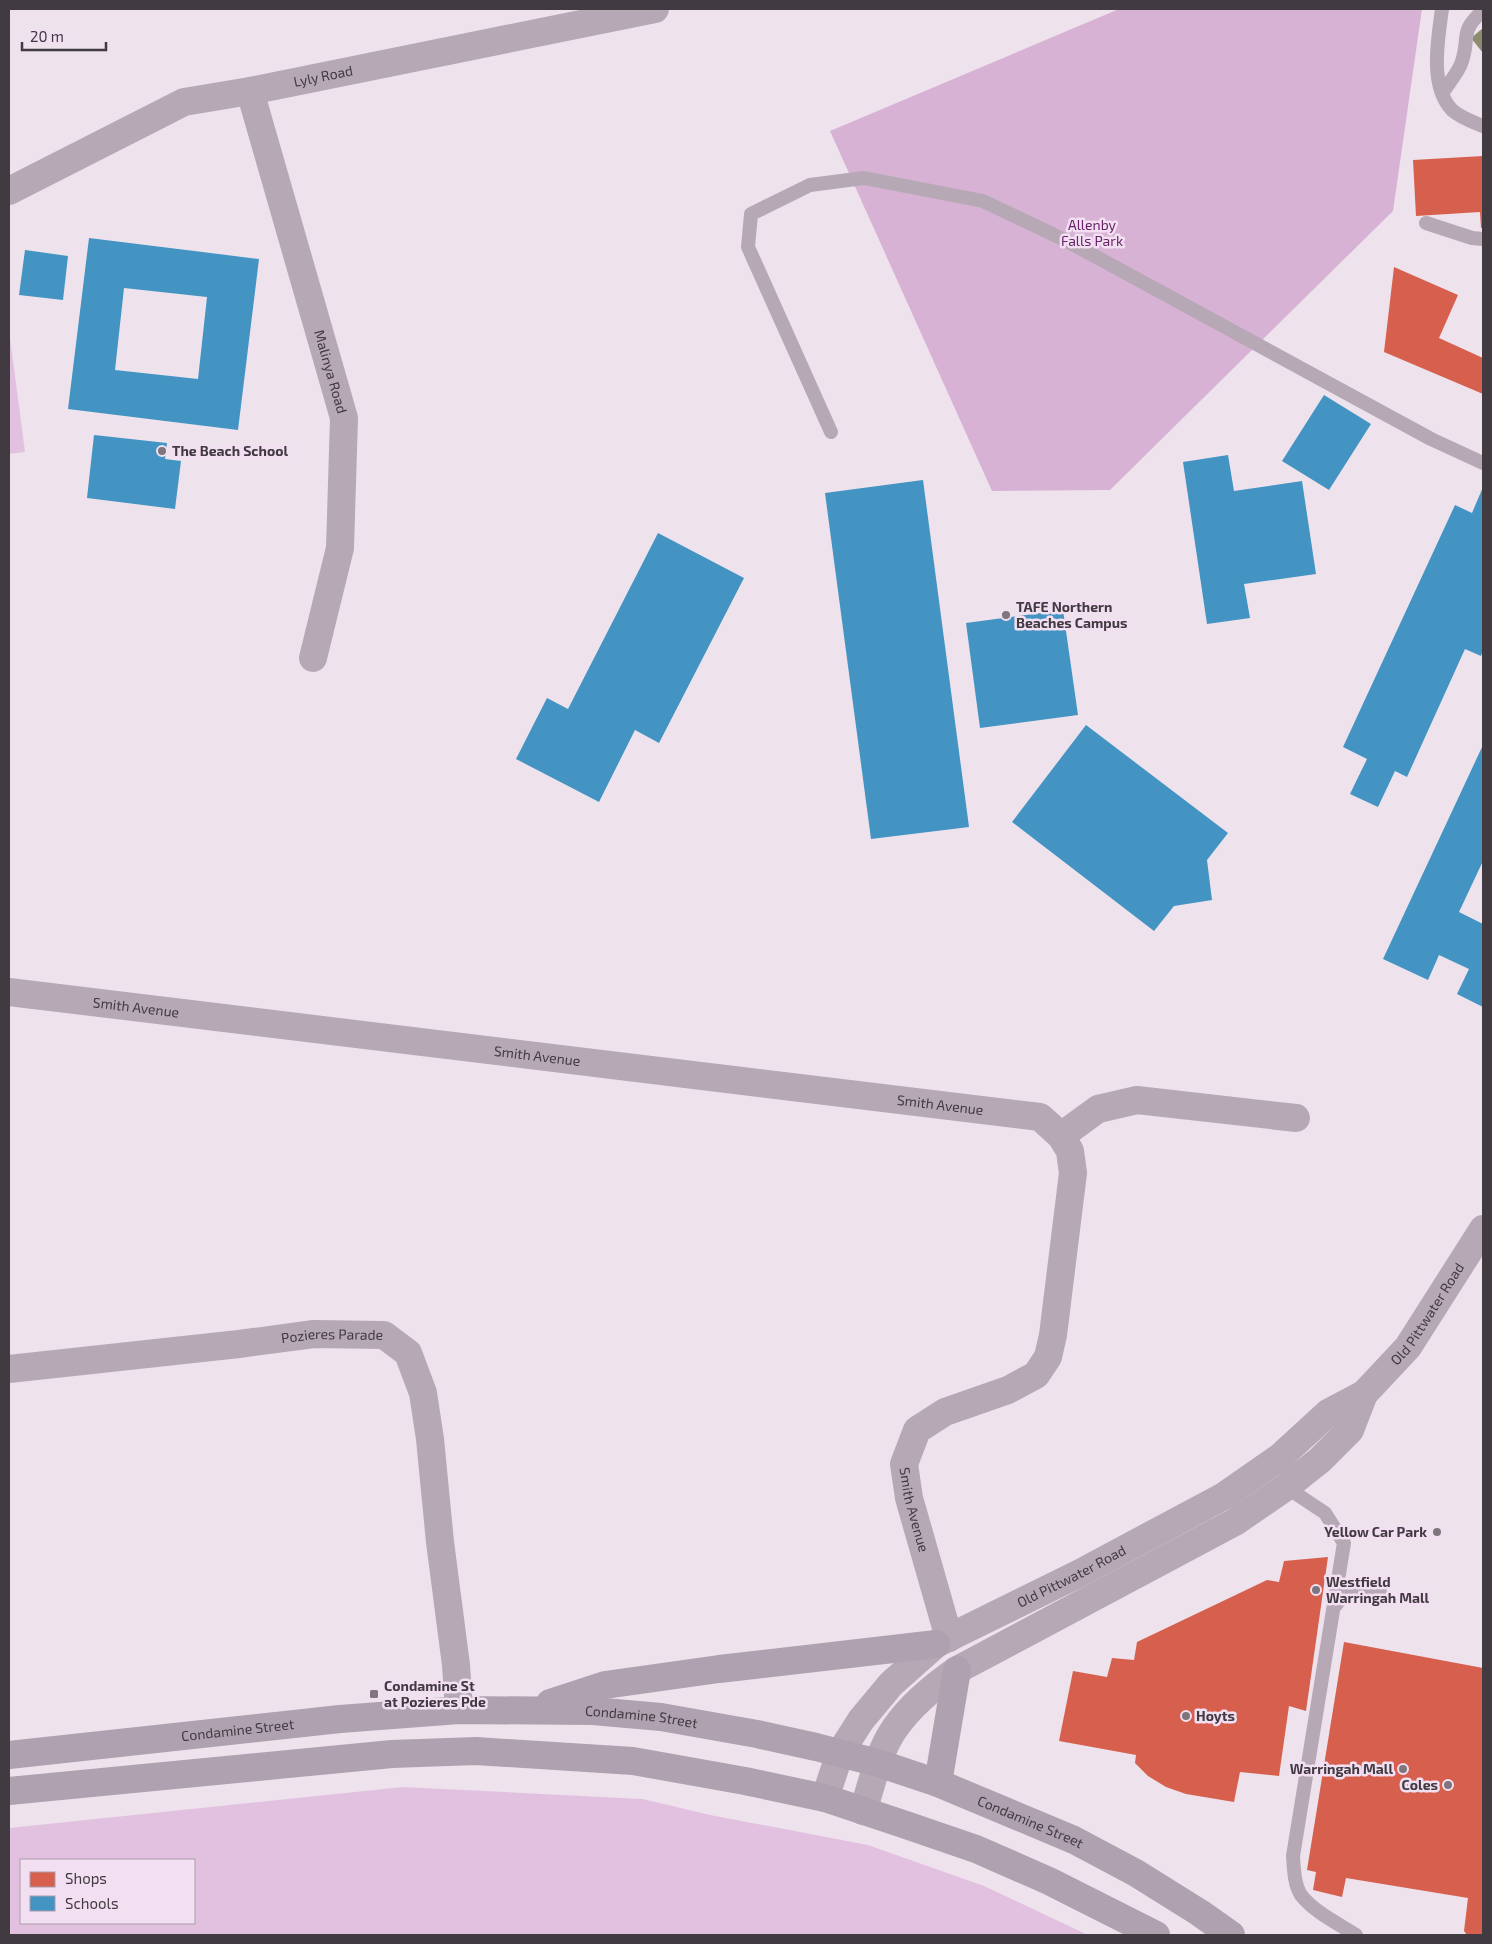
<svg xmlns="http://www.w3.org/2000/svg" width="1492" height="1944" font-family="'Exo 2',sans-serif">
<style>
.green{fill:#e2c1e0;fill-rule:evenodd}
.forest{fill:#d7b2d5}
.shops{fill:#d6604d}
.schools{fill:#4393c3;fill-rule:evenodd}
.industry{fill:#8c8c6e}
.lines{fill:none;stroke-linecap:round;stroke-linejoin:round}
.service{stroke:#b7a8b6;stroke-width:14}
.minor{stroke:#b7a8b6;stroke-width:28}
.tertiary{stroke:#b7a8b6;stroke-width:28}
.trunk{stroke:#b0a1b0;stroke-width:28}
.poi-dot{fill:#7e757d;stroke:#f2dff1;stroke-width:2}
.labels{text-anchor:middle;stroke-width:5;stroke-linejoin:round;paint-order:stroke}
.street-label{font-size:14px;fill:#413a41;stroke:#f2dff1}
.park-label{font-size:14px;fill:#682268;stroke:#f2dff1}
.poi-label{font-size:14px;font-weight:bold;fill:#413a41;stroke:#f2dff1;text-anchor:start}
</style>
<rect width="100%" height="100%" fill="#eee3ed"/>
<!-- green -->
<path class="green" d="M 9,338 L 10,338 L 25,452 L 9,454 Z
M 403,1787 L 643,1799 L 710,1815 L 868,1845 L 984,1886 L 1088,1935 L 9,1935 L 9,1828 ZM 21,1860 L 194,1860 L 194,1923 L 21,1923 Z"/>
<!-- forest -->
<path class="forest" d="M 1119,9 L 1422,9 L 1393,211 L 1110,490 L 992,491 L 830,131 Z"/>
<!-- shops -->
<path class="shops" d="M 1483,156 L 1483,228 L 1481,228 L 1480,212 L 1416,216 L 1413,160 Z
M 1394,267 L 1458,295 L 1439,338 L 1483,358 L 1483,394 L 1384,352 Z
M 1328,1557 L 1306,1711 L 1289,1706 L 1279,1776 L 1240,1772 L 1234,1802 L 1186,1794 L 1166,1787 L 1148,1776 L 1135,1763 L 1136,1755 L 1059,1741 L 1073,1671 L 1107,1677 L 1112,1658 L 1134,1660 L 1137,1642 L 1267,1580 L 1279,1582 L 1284,1561 Z
M 1344,1642 L 1483,1668 L 1483,1935 L 1467,1935 L 1464,1931 L 1468,1898 L 1346,1878 L 1342,1897 L 1313,1890 L 1316,1872 L 1307,1870 Z"/>
<!-- schools -->
<path class="schools" d="M 89,238 L 259,259 L 238,430 L 68,409 ZM 124,288 L 207,297 L 198,379 L 115,370 Z
M 25,250 L 68,256 L 63,300 L 19,295 Z
M 1324,395 L 1371,424 L 1329,490 L 1282,461 Z
M 94,435 L 167,443 L 165,459 L 181,461 L 175,509 L 87,498 Z
M 1228,455 L 1234,491 L 1302,481 L 1316,574 L 1244,584 L 1250,618 L 1207,624 L 1183,462 Z
M 923,480 L 969,827 L 871,839 L 825,493 Z
M 1483,487 L 1483,650 L 1481,656 L 1465,649 L 1407,777 L 1395,771 L 1378,807 L 1350,794 L 1367,759 L 1343,747 L 1455,505 L 1472,513 Z
M 658,533 L 744,578 L 659,743 L 635,730 L 599,802 L 516,759 L 547,698 L 568,709 Z
M 1063,610 L 1078,715 L 980,728 L 966,623 Z
M 1086,725 L 1228,833 L 1207,860 L 1212,900 L 1174,906 L 1154,931 L 1012,822 Z
M 1483,745 L 1483,861 L 1459,912 L 1483,924 L 1483,1007 L 1457,994 L 1469,969 L 1439,955 L 1428,980 L 1383,959 Z"/>
<!-- industry -->
<path class="industry" d="M 1483,28 L 1483,53 L 1471,38 Z"/>
<g class="lines">
<!-- service -->
<path class="service" d="M 1442,9 C 1438,39 1429,86 1452,110 C 1461,118 1473,122 1483,126
M 1442,94 C 1448,84 1457,74 1461,64 C 1471,38 1458,32 1483,11
M 1426,223 L 1472,238 L 1483,239
M 831,432 L 748,247 L 751,214 L 810,185 L 864,178 L 983,201 L 1067,241 L 1431,439 L 1483,463
M 1286,1487 L 1325,1513 L 1344,1543 L 1293,1856 C 1294,1869 1294,1884 1301,1895 C 1314,1912 1339,1924 1356,1935
M 1335,1606 C 1349,1587 1358,1587 1380,1590"/>
<!-- minor -->
<g class="minor">
<path id="s1" d="M 250,91 L 344,418 L 340,548 L 313,658"/>
<path id="s2" d="M 9,191 L 184,102 L 250,91 L 655,9"/>
<path id="s3" d="M 9,992 L 1040,1117 L 1061,1136 L 1070,1151 L 1073,1173 L 1053,1335 L 1048,1357 L 1036,1375 L 1008,1390 L 945,1412 L 917,1430 L 904,1464 L 909,1498 L 949,1638"/>
<path d="M 1061,1136 L 1098,1109 L 1137,1100 L 1296,1118"/>
<path id="s4" d="M 9,1369 L 239,1344 L 314,1334 L 384,1335 L 408,1353 L 423,1393 L 430,1439 L 440,1542 L 456,1665 L 459,1710"/>
</g>
<!-- tertiary -->
<g class="tertiary">
<path id="s5" d="M 825,1798 L 840,1753 L 861,1720 L 891,1684 L 936,1644 L 1080,1573 L 1224,1496 L 1280,1457 L 1328,1413 L 1364,1394 L 1408,1347 L 1483,1229"/>
<path d="M 863,1811 C 872,1784 878,1752 895,1728 C 911,1705 934,1686 957,1670 L 1235,1522 L 1286,1487 L 1320,1460 L 1350,1430 L 1364,1394"/>
</g>
<!-- trunk -->
<g class="trunk">
<path d="M 550,1703 L 605,1685 L 719,1669 L 936,1644"/>
<path id="s6" d="M 9,1755 L 340,1719 L 459,1710 L 593,1711 L 661,1717 L 757,1734 L 816,1747 L 878,1763 L 938,1783 L 1074,1840 L 1136,1873 L 1200,1913 L 1231,1935"/>
<path d="M 938,1783 L 957,1670"/>
<path d="M 9,1791 L 392,1754 L 476,1751 L 633,1761 L 745,1781 L 825,1798 L 903,1824 L 976,1849 L 1049,1881 L 1156,1935"/>
</g>
</g>
<!-- markers -->
<g class="poi-dot">
<circle cx="162" cy="451" r="5"/>
<circle cx="1006" cy="615" r="5"/>
<circle cx="1437" cy="1532" r="5"/>
<circle cx="1316" cy="1590" r="5"/>
<rect x="369" y="1689" width="10" height="10" rx="2.5"/>
<circle cx="1186" cy="1716" r="5"/>
<circle cx="1403" cy="1769" r="5"/>
<circle cx="1448" cy="1785" r="5"/>
</g>
<g class="labels">
<!-- street labels -->
<g class="street-label">
<text dy="5" stroke="none"><textPath href="#s2" startOffset="338">Lyly Road</textPath></text>
<text dy="5" stroke="none"><textPath href="#s1" startOffset="292">Malinya Road</textPath></text>
<text dy="5" stroke="none"><textPath href="#s3" startOffset="128">Smith Avenue</textPath></text>
<text dy="5" stroke="none"><textPath href="#s3" startOffset="532">Smith Avenue</textPath></text>
<text dy="5" stroke="none"><textPath href="#s3" startOffset="938">Smith Avenue</textPath></text>
<text dy="5" stroke="none"><textPath href="#s5" startOffset="794">Old Pittwater Road</textPath></text>
<text dy="5" stroke="none"><textPath href="#s4" startOffset="325">Pozieres Parade</textPath></text>
<text dy="5" stroke="none"><textPath href="#s3" startOffset="1529">Smith Avenue</textPath></text>
<text dy="5" stroke="none"><textPath href="#s5" startOffset="345">Old Pittwater Road</textPath></text>
<text dy="5" stroke="none"><textPath href="#s6" startOffset="635">Condamine Street</textPath></text>
<text dy="5" stroke="none"><textPath href="#s6" startOffset="230">Condamine Street</textPath></text>
<text dy="5" stroke="none"><textPath href="#s6" startOffset="1040">Condamine Street</textPath></text>
</g>
<!-- park labels -->
<g class="park-label">
<text x="1092" y="230">Allenby<tspan x="1092" dy="16">Falls Park</tspan></text>
</g>
<!-- poi labels -->
<g class="poi-label">
<text x="172" y="456">The Beach School</text>
<text x="1016" y="612">TAFE Northern<tspan x="1016" dy="16">Beaches Campus</tspan></text>
<text x="1427" y="1537" text-anchor="end">Yellow Car Park</text>
<text x="1326" y="1587">Westfield<tspan x="1326" dy="16">Warringah Mall</tspan></text>
<text x="384" y="1691">Condamine St<tspan x="384" dy="16">at Pozieres Pde</tspan></text>
<text x="1196" y="1721">Hoyts</text>
<text x="1393" y="1774" text-anchor="end">Warringah Mall</text>
<text x="1438" y="1790" text-anchor="end">Coles</text>
</g>
</g>
<!-- border -->
<rect width="1492" height="1944" fill="none" stroke="#413a41" stroke-width="20"/>
<!-- legend -->
<rect x="20" y="1859" width="175" height="65" fill="#f2dff1" stroke="#ab9dab"/>
<rect x="30" y="1872" width="25" height="15" fill="#d6604d" stroke="#ab9dab"/>
<text x="65" y="1884" font-size="15" fill="#413a41">Shops</text>
<rect x="30" y="1896" width="25" height="15" fill="#4393c3" stroke="#ab9dab"/>
<text x="65" y="1909" font-size="15" fill="#413a41">Schools</text>
<!-- scale -->
<path d="M22 42v8h84v-8" fill="none" stroke="#413a41" stroke-width="2.5"/>
<text x="30" y="42" font-size="15" fill="#413a41" stroke="#f2dff1" stroke-width="4" paint-order="stroke">20 m</text>
</svg>
